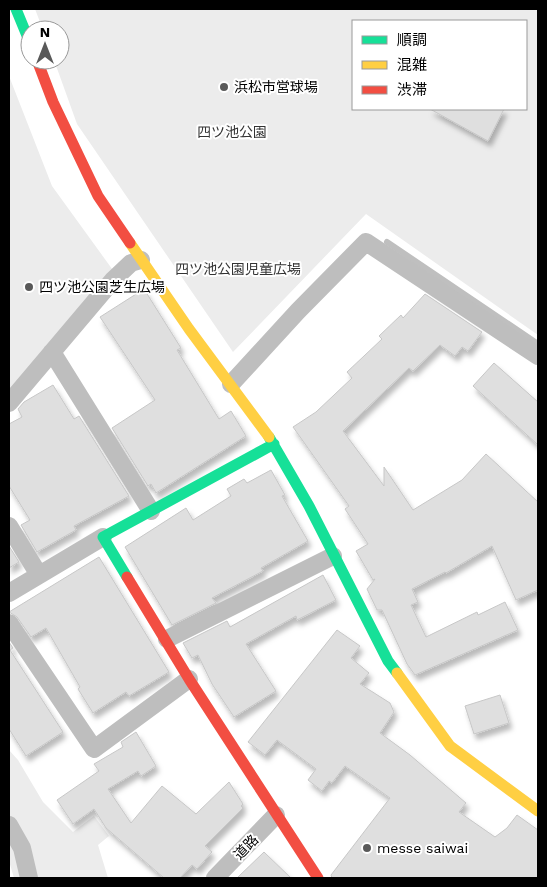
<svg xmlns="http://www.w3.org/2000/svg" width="547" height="887" font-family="'Work Sans','Noto Sans JP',sans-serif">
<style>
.green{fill:#ececec;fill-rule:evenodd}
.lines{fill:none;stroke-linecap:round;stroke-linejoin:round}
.stream{stroke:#bfbfbf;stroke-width:6}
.building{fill:#dfdfdf;stroke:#c7c7c7;filter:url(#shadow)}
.street{stroke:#bebebe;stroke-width:18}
.fast{stroke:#16e098;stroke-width:11}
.slow{stroke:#ffcf43;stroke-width:11}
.jam{stroke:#f24e42;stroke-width:11}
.poi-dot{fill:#595959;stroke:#fff;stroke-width:2}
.labels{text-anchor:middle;stroke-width:4;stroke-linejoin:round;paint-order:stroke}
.poi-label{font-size:14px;fill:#000;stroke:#fff;text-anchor:start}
.park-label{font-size:14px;fill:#333;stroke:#fff}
.street-label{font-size:14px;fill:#000;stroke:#fff}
</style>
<defs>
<filter id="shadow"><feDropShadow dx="3" dy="5.5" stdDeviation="2.5" flood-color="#0004"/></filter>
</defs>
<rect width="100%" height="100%" fill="#fff"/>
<!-- green -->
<path class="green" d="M 35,9 L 538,9 L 538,335 L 366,214 L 233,352 L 77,124 L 54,60 L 60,60 L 60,30 L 43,30 ZM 353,21 L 526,21 L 526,109 L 353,109 Z
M 9,76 L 52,186 L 115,273 L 9,392 Z
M 9,750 L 18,760 L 43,802 L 73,832 L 94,816 L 109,836 L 98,845 L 108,878 L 14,878 L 9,861 Z"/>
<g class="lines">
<!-- stream -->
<path class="stream" d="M 387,242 L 538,344"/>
</g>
<!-- building -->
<path class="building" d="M 430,109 L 504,109 L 488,141 Z
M 144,289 L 181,348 L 177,350 L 219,419 L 231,411 L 246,436 L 156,493 L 151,484 L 148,486 L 112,428 L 155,400 L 100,317 Z
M 425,294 L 482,332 L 468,351 L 462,347 L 455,356 L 440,345 L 413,371 L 409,368 L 343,431 L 384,486 L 384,467 L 413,510 L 462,480 L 486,454 L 538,502 L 538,590 L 516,600 L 492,546 L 446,573 L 445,572 L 412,589 L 418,602 L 411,605 L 426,637 L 477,612 L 478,615 L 505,602 L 518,630 L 415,675 L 407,664 L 382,610 L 377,610 L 367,589 L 375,579 L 373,580 L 356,551 L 368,544 L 345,509 L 349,506 L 293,427 L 316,412 L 352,378 L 347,372 L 382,339 L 379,336 L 401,315 L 403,318 Z
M 494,363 L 538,402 L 538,445 L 473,386 Z
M 53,385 L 74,419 L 79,416 L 129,496 L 74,526 L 76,530 L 37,552 L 21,525 L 30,520 L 9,486 L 9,424 L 22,417 L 18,409 L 24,402 Z
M 271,470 L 285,495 L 282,496 L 308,541 L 261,568 L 263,571 L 212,598 L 216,603 L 172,625 L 125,547 L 186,508 L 193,520 L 231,496 L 227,489 L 244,479 L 247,483 Z
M 9,546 L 19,562 L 9,568 Z
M 99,557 L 169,672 L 129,696 L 126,692 L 93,713 L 78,689 L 80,687 L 46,628 L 31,637 L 17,617 L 9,612 Z
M 323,575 L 336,600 L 297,620 L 296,616 L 246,644 L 276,691 L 234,717 L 212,684 L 198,655 L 192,658 L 183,643 L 227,621 L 230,627 Z
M 337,630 L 360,646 L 351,658 L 369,673 L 360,684 L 390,703 L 394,712 L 380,733 L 410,755 L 466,803 L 459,812 L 495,837 L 507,828 L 517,815 L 538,830 L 538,878 L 332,878 L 331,875 L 390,798 L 345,766 L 332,783 L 329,781 L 322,791 L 308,780 L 316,769 L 277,740 L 265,755 L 248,742 Z
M 9,642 L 13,648 L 10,650 L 63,732 L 26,756 L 9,729 Z
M 500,695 L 509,723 L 474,734 L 465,706 Z
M 136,732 L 156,766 L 141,776 L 138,771 L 108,789 L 131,823 L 162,786 L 196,814 L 229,782 L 243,804 L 241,806 L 243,808 L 205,846 L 212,852 L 197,869 L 192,865 L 180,878 L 164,878 L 106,828 L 94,809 L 73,824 L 57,800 L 99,771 L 94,764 L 123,747 L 121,742 Z
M 264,852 L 291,878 L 237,878 Z"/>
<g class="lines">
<!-- street -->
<path class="street" d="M 52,352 L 151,511
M 231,384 L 298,311 L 366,242 L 538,356
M 9,403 L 113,280 L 131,263 L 141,260
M 9,526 L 39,575
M 9,593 L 103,537
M 9,623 L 94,749 L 189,679
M 167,639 L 333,556
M 9,825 L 22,848 L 29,878
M 215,878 L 276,815"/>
<!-- fast -->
<path class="fast" d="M 16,9 L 30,43
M 269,437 L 309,506 L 388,661 L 397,673
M 127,577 L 103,537 L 274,444"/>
<!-- slow -->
<path class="slow" d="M 130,243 L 189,329 L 269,437
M 397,673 L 450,746 L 538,811"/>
<!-- jam -->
<path class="jam" d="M 37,60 L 53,102 L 98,196 L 130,243
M 127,577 L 189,679 L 318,878"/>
</g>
<!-- markers -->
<g class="poi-dot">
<circle cx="224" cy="87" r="5"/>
<circle cx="29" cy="287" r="5"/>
<circle cx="367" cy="848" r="5"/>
</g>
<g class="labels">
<!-- poi labels -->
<g class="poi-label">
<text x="234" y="92">浜松市営球場</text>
<text x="39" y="292">四ツ池公園芝生広場</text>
<text x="377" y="853">messe saiwai</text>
</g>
<!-- park labels -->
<g class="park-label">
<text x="232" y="137">四ツ池公園</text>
<text x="238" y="274">四ツ池公園児童広場</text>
</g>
<!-- street labels -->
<g class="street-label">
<text transform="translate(246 847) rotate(-46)" y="5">道路</text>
</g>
</g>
<!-- border -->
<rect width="547" height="887" fill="none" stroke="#000000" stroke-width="20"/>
<!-- legend -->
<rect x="352" y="20" width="175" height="90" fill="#ffffff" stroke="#999999"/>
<rect x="362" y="36" width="25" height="8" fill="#16e098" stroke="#999999"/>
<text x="397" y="45" font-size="15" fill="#000000">順調</text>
<rect x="362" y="61" width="25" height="8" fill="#ffcf43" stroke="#999999"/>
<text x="397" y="70" font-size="15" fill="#000000">混雑</text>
<rect x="362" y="86" width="25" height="8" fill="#f24e42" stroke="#999999"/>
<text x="397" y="95" font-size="15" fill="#000000">渋滞</text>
<!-- north arrow -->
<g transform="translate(45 45)"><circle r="24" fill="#ffffff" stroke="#999999"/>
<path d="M0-4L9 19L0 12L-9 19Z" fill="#595959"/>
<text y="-8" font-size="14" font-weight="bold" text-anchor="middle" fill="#000000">N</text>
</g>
</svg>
